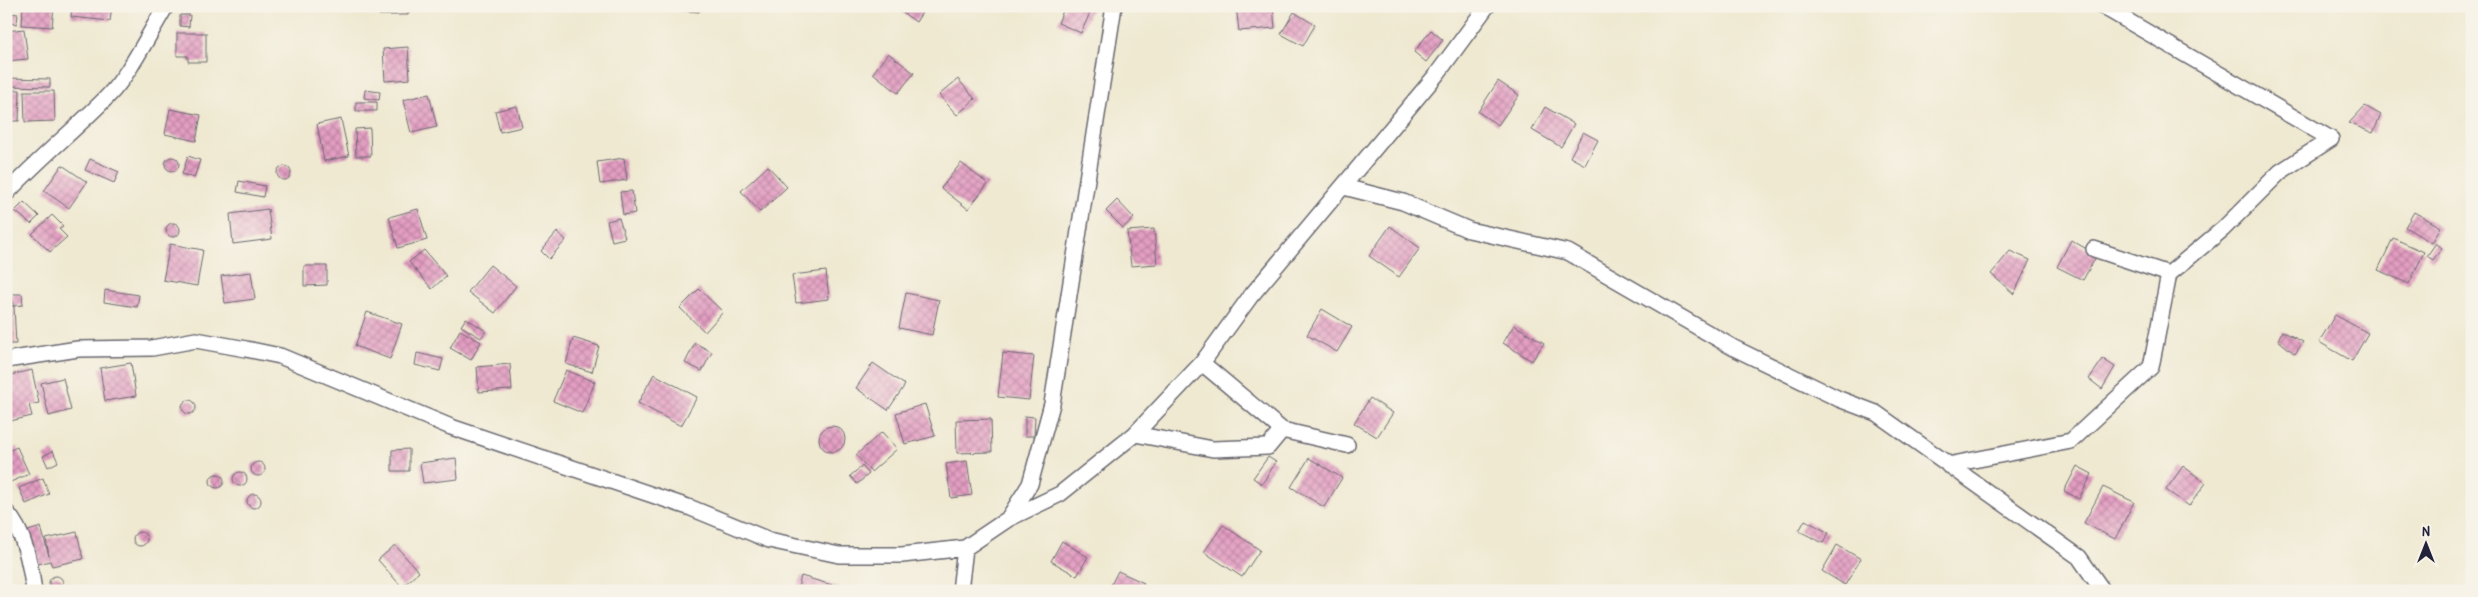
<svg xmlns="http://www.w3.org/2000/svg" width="2478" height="597" font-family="'Patrick Hand',sans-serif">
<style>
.building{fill:url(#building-cross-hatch)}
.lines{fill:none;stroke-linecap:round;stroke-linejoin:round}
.street-casing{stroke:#6a6870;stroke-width:18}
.street{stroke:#fff;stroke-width:15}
</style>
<defs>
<pattern id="building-cross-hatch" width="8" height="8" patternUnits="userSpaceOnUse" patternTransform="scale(1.25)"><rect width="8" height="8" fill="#e49ec2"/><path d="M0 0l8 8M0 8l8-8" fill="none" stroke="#b8809f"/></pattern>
</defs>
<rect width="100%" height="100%" fill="#f7f3e8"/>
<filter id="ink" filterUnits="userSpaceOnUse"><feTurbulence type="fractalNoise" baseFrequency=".02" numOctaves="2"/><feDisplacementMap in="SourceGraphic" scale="10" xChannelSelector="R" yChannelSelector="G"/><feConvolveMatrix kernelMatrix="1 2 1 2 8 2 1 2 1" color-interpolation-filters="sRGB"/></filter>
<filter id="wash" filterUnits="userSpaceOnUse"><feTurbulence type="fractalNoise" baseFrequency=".0096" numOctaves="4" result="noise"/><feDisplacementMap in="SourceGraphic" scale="20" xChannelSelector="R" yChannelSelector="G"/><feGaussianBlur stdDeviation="1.12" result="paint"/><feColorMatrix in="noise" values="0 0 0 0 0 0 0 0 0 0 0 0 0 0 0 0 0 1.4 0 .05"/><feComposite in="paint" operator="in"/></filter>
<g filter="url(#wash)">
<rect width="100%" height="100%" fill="#efe9d1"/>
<g id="blocks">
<!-- building -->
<path class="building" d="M 23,6 L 54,6 L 52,27 L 22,25 Z
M 72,6 L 112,6 L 110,21 L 71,17 Z
M 378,6 L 408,6 L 408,15 L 379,15 Z
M 677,6 L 699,6 L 699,12 L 676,10 Z
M 893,6 L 926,6 L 916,22 Z
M 1065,6 L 1093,6 L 1081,33 L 1058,23 Z
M 1236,6 L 1273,6 L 1275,28 L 1239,31 Z
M 1294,12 L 1315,25 L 1303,46 L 1281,34 Z
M 9,13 L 18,14 L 17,24 L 8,23 Z
M 180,15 L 190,15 L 189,27 L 180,26 Z
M 24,29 L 28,59 L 6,61 L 6,31 Z
M 1431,30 L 1443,40 L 1426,62 L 1414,52 Z
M 177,33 L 206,33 L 206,62 L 188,62 L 188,56 L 177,56 Z
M 408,47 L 410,79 L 385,81 L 383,49 Z
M 888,53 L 914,73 L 898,93 L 873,73 Z
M 6,78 L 50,79 L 50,87 L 6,86 Z
M 958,79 L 975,99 L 957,115 L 939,95 Z
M 1498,81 L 1519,95 L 1498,125 L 1478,112 Z
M 6,90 L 20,90 L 19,121 L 6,121 Z
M 365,90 L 380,92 L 379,100 L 364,98 Z
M 24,91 L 54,91 L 55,121 L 25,122 Z
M 429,94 L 437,127 L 411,133 L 403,100 Z
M 356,102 L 377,102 L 377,111 L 356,111 Z
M 517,106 L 522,127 L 500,132 L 495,111 Z
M 2365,106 L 2381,115 L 2373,133 L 2349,123 Z
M 1545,107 L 1574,124 L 1561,147 L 1532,130 Z
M 170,109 L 201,115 L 196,141 L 165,134 Z
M 341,119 L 349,156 L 324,161 L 317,124 Z
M 370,128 L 371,156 L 356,156 L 355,129 Z
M 1583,132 L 1598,140 L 1585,165 L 1570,157 Z
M 188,156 L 200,160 L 194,178 L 182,174 Z
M165 164a7 7 0 1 1 14 0a7 7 0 1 1-14 0Z
M 624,158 L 627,180 L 600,184 L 597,162 Z
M 90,159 L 119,172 L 114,183 L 85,170 Z
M 961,163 L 988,184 L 968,209 L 941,188 Z
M 62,165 L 87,182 L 69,208 L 44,191 Z
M 768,166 L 787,187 L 760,212 L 741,191 Z
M277 173a7 7 0 1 1 14 0a7 7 0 1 1-14 0Z
M 239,181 L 265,186 L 263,197 L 237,192 Z
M 632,191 L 635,213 L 623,215 L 620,192 Z
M 1117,200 L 1134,218 L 1123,228 L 1106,211 Z
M 24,202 L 39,216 L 31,224 L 15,211 Z
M 268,209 L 272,239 L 233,244 L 230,214 Z
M 418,209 L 427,240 L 398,248 L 389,217 Z
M 2414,212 L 2441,227 L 2432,243 L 2405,227 Z
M 52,215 L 63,226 L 59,229 L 67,237 L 50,252 L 32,234 Z
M 619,218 L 625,238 L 612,241 L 607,221 Z
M166 230a7 7 0 1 1 14 0a7 7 0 1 1-14 0Z
M 1390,226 L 1420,248 L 1399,277 L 1369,256 Z
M 1154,229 L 1157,264 L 1131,266 L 1127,231 Z
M 557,232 L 566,240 L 549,259 L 541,251 Z
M 2393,238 L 2424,252 L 2409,284 L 2378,270 Z
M 2071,240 L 2097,255 L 2083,280 L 2057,267 Z
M 2436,243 L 2442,248 L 2433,260 L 2427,256 Z
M 170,244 L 203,250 L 197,286 L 163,280 Z
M 424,250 L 446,276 L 432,289 L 409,262 Z
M 2010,251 L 2030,260 L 2014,294 L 1991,274 Z
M 490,265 L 516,286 L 495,313 L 468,292 Z
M 304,266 L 327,266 L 327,285 L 304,286 Z
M 826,271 L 829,299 L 796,303 L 792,275 Z
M 251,272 L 255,299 L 225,303 L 221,276 Z
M 699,289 L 723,312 L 705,332 L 680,308 Z
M 105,290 L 139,295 L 137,307 L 104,302 Z
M 906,293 L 939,300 L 932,335 L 899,328 Z
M 12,294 L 22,294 L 23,305 L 13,306 Z
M 14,306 L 16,344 L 6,344 L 6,307 Z
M 1322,309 L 1352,327 L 1337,352 L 1307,335 Z
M 367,312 L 402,324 L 390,359 L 355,346 Z
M 2335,315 L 2368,333 L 2352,361 L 2319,342 Z
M 466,318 L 486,331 L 481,338 L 461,326 Z
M 1514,325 L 1544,343 L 1532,361 L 1503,343 Z
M 460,330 L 481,342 L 471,360 L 450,348 Z
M 2282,331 L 2303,342 L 2295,354 L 2278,340 Z
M 573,338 L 599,346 L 592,372 L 566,364 Z
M 695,343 L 712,352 L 702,371 L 685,363 Z
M 417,353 L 443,359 L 440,371 L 415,365 Z
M 1003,353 L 1034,356 L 1029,400 L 998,397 Z
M 2103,359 L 2115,367 L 2102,389 L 2089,379 Z
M 131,363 L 136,396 L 105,401 L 100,368 Z
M 873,363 L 905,385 L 888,410 L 856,388 Z
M 510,364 L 512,390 L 479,392 L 477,367 Z
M 32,370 L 39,403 L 29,405 L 32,416 L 6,422 L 6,376 Z
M 566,370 L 595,382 L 582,413 L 553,401 Z
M 654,374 L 697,397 L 681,426 L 638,403 Z
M 63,378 L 71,410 L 49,416 L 41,383 Z
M 1370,398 L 1393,413 L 1377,437 L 1354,423 Z
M182 407a7 7 0 1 1 14 0a7 7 0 1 1-14 0Z
M 925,404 L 935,436 L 905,444 L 896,413 Z
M 1025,416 L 1035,417 L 1034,436 L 1025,436 Z
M 991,419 L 992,452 L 957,453 L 956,420 Z
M819 439a13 13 0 1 1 26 0a13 13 0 1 1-26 0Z
M 882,432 L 897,449 L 871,472 L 856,455 Z
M 17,447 L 29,474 L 6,484 L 6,452 Z
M 409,449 L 409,471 L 392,471 L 392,450 Z
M 53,451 L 58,462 L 48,467 L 43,456 Z
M 1268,457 L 1276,462 L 1262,484 L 1253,478 Z
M 456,458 L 458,479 L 423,483 L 420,463 Z
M 1309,458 L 1342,478 L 1324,507 L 1291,487 Z
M 967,461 L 972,495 L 951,498 L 946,464 Z
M251 469a7 7 0 1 1 14 0a7 7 0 1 1-14 0Z
M 862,466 L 869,474 L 857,484 L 850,476 Z
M 2077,466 L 2092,474 L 2079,499 L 2064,491 Z
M 2183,466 L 2206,483 L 2189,506 L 2166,490 Z
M233 479a7 7 0 1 1 14 0a7 7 0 1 1-14 0Z
M210 481a7 7 0 1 1 14 0a7 7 0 1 1-14 0Z
M 43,478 L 49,494 L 26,504 L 19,488 Z
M 2103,487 L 2134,502 L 2115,539 L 2084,523 Z
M247 501a7 7 0 1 1 14 0a7 7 0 1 1-14 0Z
M 1805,520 L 1829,533 L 1823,543 L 1799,531 Z
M 1223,525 L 1260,550 L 1242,577 L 1204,552 Z
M 41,527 L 49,556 L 46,539 L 77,532 L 83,559 L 52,566 L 50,561 L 38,564 L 28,531 Z
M133 539a7 7 0 1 1 14 0a7 7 0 1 1-14 0Z
M 1062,541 L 1088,557 L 1077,576 L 1051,561 Z
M 395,545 L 419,572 L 402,587 L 378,560 Z
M 1837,545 L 1861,559 L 1845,585 L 1822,571 Z
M 1118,571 L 1144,583 L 1141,591 L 1108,591 Z
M 801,576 L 839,587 L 838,591 L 797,591 Z
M49 583a7 7 0 1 1 14 0a7 7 0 1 1-14 0Z"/>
</g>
</g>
<g filter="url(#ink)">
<use href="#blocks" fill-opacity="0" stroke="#6a6870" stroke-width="1"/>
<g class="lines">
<!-- street casing -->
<g class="street-casing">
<path id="street" d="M 2102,6 L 2331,139 L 2280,172 L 2223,229 L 2169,274
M 1344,187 L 1403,202 L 1469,230 L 1568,252 L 1734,348 L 1839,399 L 1876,413 L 2079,557 L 2103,591
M 6,194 C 38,159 75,130 108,96 C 129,75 150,32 166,6
M 6,360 L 78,349 L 152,348 L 196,340 L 246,349 L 280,356 L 451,427 L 691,508 L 769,540 L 839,555 L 902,555 L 965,548 L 1008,519 L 1030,484 L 1052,404 L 1114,6
M 1282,430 L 1347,445
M 1135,434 L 1213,449 L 1268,447 L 1282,430 L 1202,363
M 1948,465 L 2071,441 L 2151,367 L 2169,274 L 2094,249
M 6,512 C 25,532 30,564 34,591
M 1008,519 L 1060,494 L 1135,434 L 1202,363 L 1250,297 L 1437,74 L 1487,6
M 960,591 L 965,548"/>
</g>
<!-- street -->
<use href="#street" class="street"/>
</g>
</g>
<!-- margin -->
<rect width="2478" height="597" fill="none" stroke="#f7f3e8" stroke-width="25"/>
<!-- north arrow -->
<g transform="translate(2426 544)" stroke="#f7f3e8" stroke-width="4" paint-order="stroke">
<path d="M0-4L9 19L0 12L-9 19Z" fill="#22223b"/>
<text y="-8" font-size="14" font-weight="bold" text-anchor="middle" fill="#22223b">N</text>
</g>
</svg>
